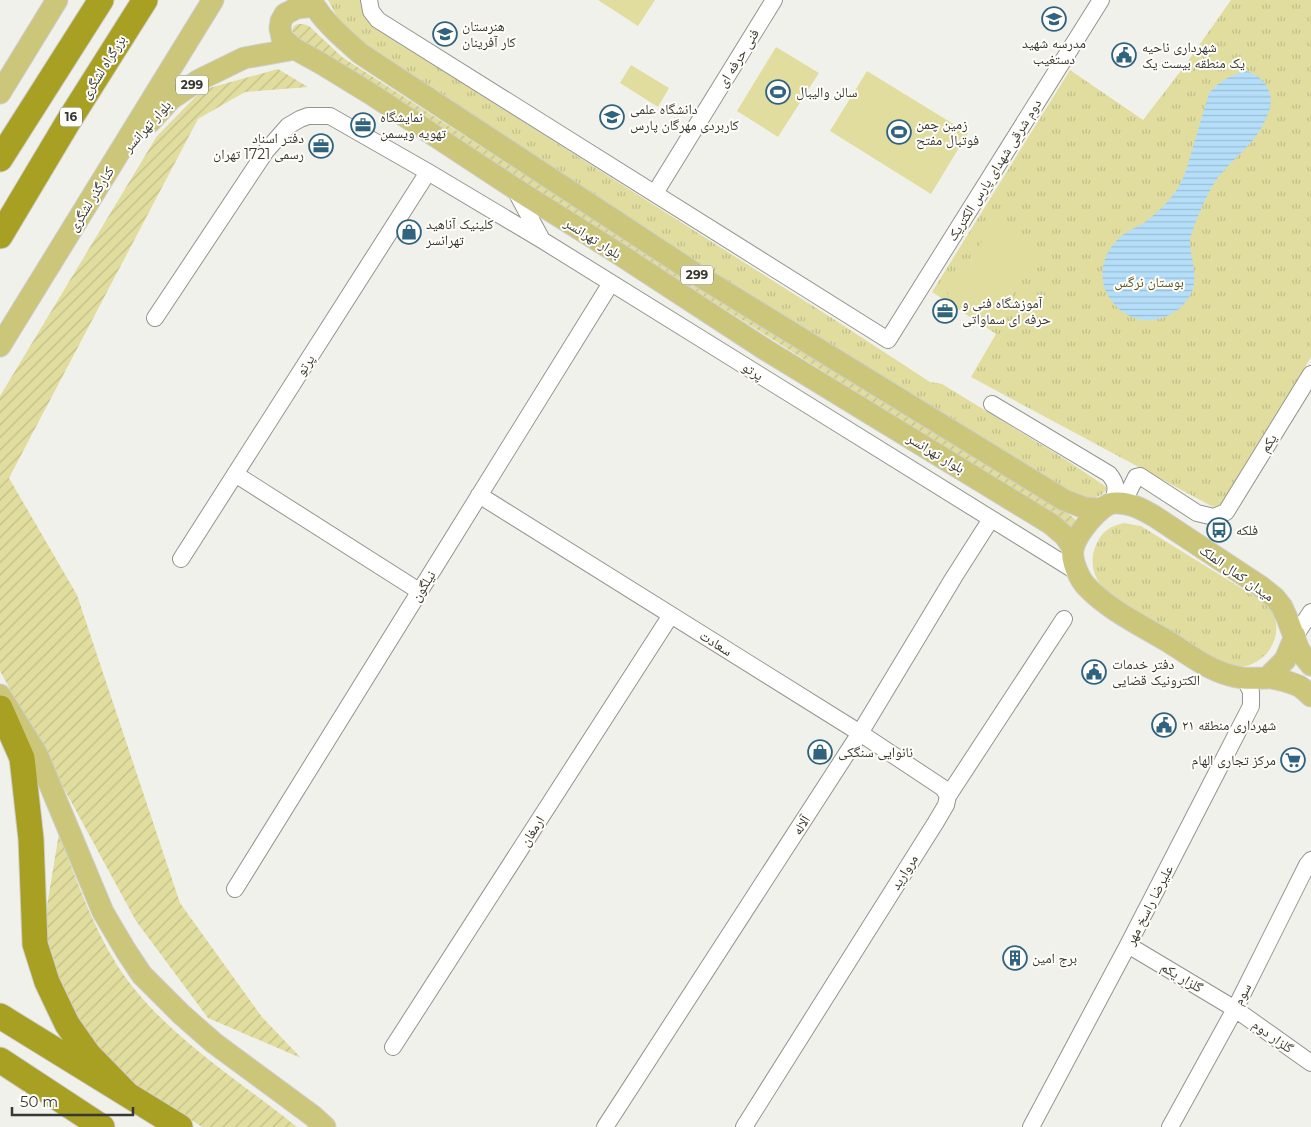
<svg xmlns="http://www.w3.org/2000/svg" width="1311" height="1127" font-family="Montserrat,'Noto Naskh Arabic',sans-serif">
<style>
.grass{fill:url(#grass-tufts)}
.garden{fill:url(#garden-furrows)}
.pitch{fill:#e0dd9e}
.water{fill:url(#water-rules)}
.lines{fill:none;stroke-linecap:round;stroke-linejoin:round}
.minor-casing{stroke:#94948f;stroke-width:18}
.major-casing{stroke:#cfcfcf;stroke-width:23}
.highway-casing{stroke:#cfcfcf;stroke-width:27}
.minor{stroke:#fff;stroke-width:16}
.major{stroke:#cbc67a;stroke-width:21}
.highway{stroke:#a8a022;stroke-width:25}
.labels{text-anchor:middle;stroke-width:4;stroke-linejoin:round;paint-order:stroke}
.shield{fill:#fffef9;stroke:#737370;stroke-width:1}
.shield-label{font-size:12px;font-weight:bold;fill:#373735}
.poi-label{font-size:14px;fill:#373735;stroke:#fffef9;text-anchor:start}
.street-label{font-size:14px;fill:#373735;stroke:#fffef9}
.park-label{font-size:14px;fill:#56521c;stroke:#fffef9}
</style>
<defs>
<pattern id="grass-tufts" width="24" height="20" patternUnits="userSpaceOnUse" patternTransform="scale(1.25)"><rect width="24" height="20" fill="#e0dd9e"/><path d="M3 7l-1-3M5 7V3M7 7l1-3M15 17l-1-3M17 17v-4M19 17l1-3" fill="none" stroke="#c1be89"/></pattern>
<pattern id="garden-furrows" width="10" height="10" patternUnits="userSpaceOnUse" patternTransform="scale(1.25)"><rect width="10" height="10" fill="#e0dd9e"/><path d="M-1 1l2-2M0 10L10 0M9 11l2-2" fill="none" stroke="#c1be89"/></pattern>
<pattern id="water-rules" width="6" height="5" patternUnits="userSpaceOnUse" patternTransform="scale(1.25)"><rect width="6" height="5" fill="#b5def8"/><path d="M0 2.5h6" fill="none" stroke="#9cbfd5"/></pattern>
</defs>
<rect width="100%" height="100%" fill="#f1f1ec"/>
<!-- grass -->
<path class="grass" d="M 328,0 L 363,0 L 365,9 L 385,34 L 391,38 L 835,320 L 930,382 L 942,384 L 1068,461 L 1105,486 L 1107,489 C 1099,501 1086,498 1073,497 L 847,357 L 350,41 Z
M 1231,0 L 1311,0 L 1311,357 L 1224,504 L 1217,509 L 971,377 L 996,334 L 932,292 L 1070,70 L 1143,120 L 1183,68 Z
M 1124,523 L 1141,526 L 1262,601 C 1266,605 1271,610 1274,616 C 1284,641 1261,669 1235,667 C 1230,667 1225,664 1221,662 C 1194,646 1168,630 1142,614 C 1129,605 1112,597 1101,585 C 1092,574 1090,558 1096,545 C 1102,531 1110,526 1124,523 Z"/>
<!-- garden -->
<path class="garden" d="M 298,24 L 303,24 L 309,26 L 342,57 L 525,175 L 1070,515 L 1075,519 C 1075,524 1074,526 1069,527 L 704,296 L 598,231 L 337,65 L 300,39 L 292,31 L 294,26 Z
M 278,69 L 308,87 L 245,92 L 198,119 L 9,478 L 77,595 L 180,903 L 262,1017 L 301,1058 L 208,1018 L 136,921 L 0,671 L 0,396 L 157,136 L 202,90 Z
M 59,833 C 75,877 92,925 117,965 C 159,1031 237,1079 297,1127 L 202,1127 L 136,1084 L 111,1064 L 90,1040 L 70,1009 L 56,975 L 48,941 L 46,912 Z"/>
<!-- pitch -->
<path class="pitch" d="M 598,0 L 655,0 L 638,26 Z
M 776,47 L 819,73 L 778,137 L 737,111 Z
M 631,65 L 669,88 L 658,107 L 620,83 Z
M 867,71 L 968,133 L 931,194 L 830,131 Z
M 995,221 L 1041,250 L 993,325 L 947,295 Z"/>
<!-- water -->
<path class="water" d="M 1246,71 C 1258,75 1266,81 1270,94 C 1272,102 1270,109 1267,116 C 1256,145 1234,156 1217,179 C 1207,193 1195,222 1190,239 C 1190,255 1196,268 1194,284 C 1189,313 1151,330 1126,314 C 1099,297 1094,264 1117,240 C 1124,232 1136,228 1145,222 C 1160,211 1174,197 1182,180 C 1186,172 1188,163 1191,154 C 1197,134 1203,113 1209,93 C 1221,80 1229,76 1246,71 Z"/>
<g class="lines">
<!-- minor casing -->
<g class="minor-casing">
<path id="minor" d="M 369,0 L 371,11 L 378,20 L 888,340 L 1101,0
M 514,188 L 541,238
M 655,193 L 774,0
M 155,318 L 266,151 L 288,126 L 300,119 L 308,116 L 330,116 L 428,172 L 542,240 L 1077,572
M 992,404 L 1109,474 C 1118,485 1116,489 1113,502
M 235,474 L 419,591
M 479,495 L 860,733 L 943,788 L 948,796
M 1123,503 L 1136,477 L 1140,476 L 1197,513 L 1214,517 L 1226,512 L 1311,374
M 181,559 L 428,172
M 1295,636 L 1311,612
M 235,889 L 611,283
M 1128,945 L 1235,1009 L 1311,1063
M 393,1047 L 671,615
M 605,1127 L 860,733 L 954,577 L 991,519
M 744,1127 L 936,822 L 946,805 L 948,796 L 1064,619
M 1031,1127 L 1128,945 L 1251,706 L 1251,692 L 1245,679
M 1170,1127 L 1235,1009 L 1307,865 L 1311,860"/>
</g>
<!-- major casing -->
<g class="major-casing">
<path id="major" d="M 311,0 C 323,22 343,38 361,54 L 696,274 L 1064,500 L 1085,508 L 1101,509
M 314,6 L 297,8 L 285,14 L 281,21 L 280,28 L 282,38 L 295,49 L 322,64 L 371,94 L 514,188 L 619,254 L 766,350 L 1051,524 L 1065,536 L 1073,548
M 0,93 L 57,0
M 150,122 L 171,99 L 199,80 L 244,58 L 295,49
M 0,346 L 213,0
M 1311,665 L 1299,650 L 1287,618 L 1282,607 L 1275,598 L 1260,586 L 1154,516 C 1142,509 1129,502 1115,503 C 1100,503 1076,535 1073,549 C 1071,560 1079,579 1087,587 C 1109,610 1142,626 1169,642 C 1188,654 1207,669 1229,675 C 1245,680 1250,678 1266,678 C 1274,677 1292,683 1299,686 C 1303,688 1307,693 1311,696
M 1268,677 L 1285,660 L 1295,636
M 0,695 L 37,754 L 103,912 L 126,951 L 142,975 L 181,1014 L 214,1043 L 313,1116 L 325,1127"/>
</g>
<!-- highway casing -->
<g class="highway-casing">
<path id="highway" d="M 0,159 L 101,0
M 0,236 L 68,122 L 145,0
M 0,708 L 22,758 L 31,839 L 35,944 L 47,982 L 67,1024 L 88,1054 L 127,1094
M 0,1016 L 180,1127
M 0,1060 L 102,1127"/>
</g>
<!-- minor -->
<use href="#minor" class="minor"/>
<!-- major -->
<use href="#major" class="major"/>
<!-- highway -->
<use href="#highway" class="highway"/>
</g>
<!-- icons -->
<defs>
<g id="school-ring" transform="scale(1.25)"><circle r="9.5" fill="#fffef9" stroke="#2f6380" stroke-width="1.5"/><path d="M0-5L7-2L0 1L-7-2ZM-4 1L0 2.5L4 1V4Q0 6-4 4Z" fill="#2f6380"/></g>
<g id="civic-ring" transform="scale(1.25)"><circle r="9.5" fill="#fffef9" stroke="#2f6380" stroke-width="1.5"/><path d="M-.6-6.5H3V-4.5H.6V-3L4-1V1h2V6H-6V1h2V-1L-.6-3ZM-1.2 2.5V6h2.4V2.5Z" fill="#2f6380"/></g>
<g id="stadium-ring" transform="scale(1.25)"><circle r="9.5" fill="#fffef9" stroke="#2f6380" stroke-width="1.5"/><path d="M0-5a6.5 5 0 1 0 0 10a6.5 5 0 1 0 0-10ZM-3.5-1.8h7v3.6h-7Z" fill="#2f6380"/></g>
<g id="university-ring" transform="scale(1.25)"><circle r="9.5" fill="#fffef9" stroke="#2f6380" stroke-width="1.5"/><path d="M0-5L7-2L0 1L-7-2ZM-4 1L0 2.5L4 1V4Q0 6-4 4Z" fill="#2f6380"/></g>
<g id="office-ring" transform="scale(1.25)"><circle r="9.5" fill="#fffef9" stroke="#2f6380" stroke-width="1.5"/><path d="M-6-3h4V-5.5h4V-3h4V5H-6ZM-1-4.5V-3h2v-1.5ZM-6 0V1H6V0Z" fill="#2f6380"/></g>
<g id="shop-ring" transform="scale(1.25)"><circle r="9.5" fill="#fffef9" stroke="#2f6380" stroke-width="1.5"/><path d="M-5-2.5h2.3a2.7 3.5 0 0 1 5.4 0H5L5.5 6h-11ZM-1.5-2.5h3a1.5 2.3 0 0 0-3 0Z" fill="#2f6380"/></g>
<g id="bus-ring" transform="scale(1.25)"><circle r="9.5" fill="#fffef9" stroke="#2f6380" stroke-width="1.5"/><path d="M-5-6H5V4H4V6H2V4H-2V6H-4V4H-5ZM-3.5-4V0h7V-4ZM-3.5 1.2v1.5H-2V1.2ZM2 1.2v1.5H3.5V1.2Z" fill="#2f6380"/></g>
<g id="supermarket-ring" transform="scale(1.25)"><circle r="9.5" fill="#fffef9" stroke="#2f6380" stroke-width="1.5"/><path d="M-6-5.5h2.5l.6 2H6L4.5 2H-2.5L-4.4-4H-6ZM-1.5 3.2a1.3 1.3 0 1 0 .1 0ZM3 3.2a1.3 1.3 0 1 0 .1 0Z" fill="#2f6380"/></g>
<g id="building-ring" transform="scale(1.25)"><circle r="9.5" fill="#fffef9" stroke="#2f6380" stroke-width="1.5"/><path d="M-4-6H4V6H1V3H-1V6H-4ZM-2.5-4.3h1.7v1.8h-1.7ZM.8-4.3h1.7v1.8H.8ZM-2.5-1h1.7V.8h-1.7ZM.8-1h1.7V.8H.8Z" fill="#2f6380"/></g>
</defs>
<g fill-rule="evenodd">
<use href="#school-ring" x="1054" y="19"/>
<use href="#school-ring" x="445" y="34"/>
<use href="#civic-ring" x="1124" y="55"/>
<use href="#stadium-ring" x="778" y="92"/>
<use href="#university-ring" x="612" y="117"/>
<use href="#office-ring" x="363" y="125"/>
<use href="#stadium-ring" x="899" y="132"/>
<use href="#office-ring" x="321" y="146"/>
<use href="#shop-ring" x="409" y="232"/>
<use href="#office-ring" x="945" y="311"/>
<use href="#bus-ring" x="1219" y="530"/>
<use href="#civic-ring" x="1094" y="672"/>
<use href="#civic-ring" x="1164" y="725"/>
<use href="#shop-ring" x="820" y="752"/>
<use href="#supermarket-ring" x="1293" y="760"/>
<use href="#building-ring" x="1015" y="958"/>
</g>
<g class="labels">
<!-- shield labels -->
<g class="shield">
<rect x="176" y="75.5" width="32" height="19" rx="4"/>
<rect x="60" y="107.5" width="22" height="19" rx="4"/>
<rect x="681" y="265.5" width="32" height="19" rx="4"/>
</g>
<g class="shield-label">
<text x="192" y="89">299</text>
<text x="71" y="121">16</text>
<text x="697" y="279">299</text>
</g>
<!-- poi labels -->
<g class="poi-label">
<text x="462" y="31">هنرستان<tspan x="462" dy="16">کار آفرینان</tspan></text>
<text x="1054" y="48" text-anchor="middle">مدرسه شهید<tspan x="1054" dy="16">دستغیب</tspan></text>
<text x="1142" y="52">شهرداری ناحیه<tspan x="1142" dy="16">یک منطقه بیست یک</tspan></text>
<text x="796" y="97">سالن والیبال</text>
<text x="630" y="114">دانشگاه علمی<tspan x="630" dy="16">کاربردی مهرگان پارس</tspan></text>
<text x="380" y="122">نمایشگاه<tspan x="380" dy="16">تهویه ویسمن</tspan></text>
<text x="916" y="129">زمین چمن<tspan x="916" dy="16">فوتبال مفتح</tspan></text>
<text x="304" y="143" text-anchor="end">دفتر اسناد<tspan x="304" dy="16">رسمی 1721 تهران</tspan></text>
<text x="426" y="229">کلینیک آناهید<tspan x="426" dy="16">تهرانسر</tspan></text>
<text x="962" y="308">آموزشگاه فنی و<tspan x="962" dy="16">حرفه ای سماواتی</tspan></text>
<text x="1236" y="535">فلکه</text>
<text x="1112" y="669">دفتر خدمات<tspan x="1112" dy="16">الکترونیک قضایی</tspan></text>
<text x="1182" y="730">شهرداری منطقه ۲۱</text>
<text x="838" y="757">نانوایی سنگکی</text>
<text x="1276" y="765" text-anchor="end">مرکز تجاری الهام</text>
<text x="1032" y="963">برج امین</text>
</g>
<!-- street labels -->
<g class="street-label">
<text transform="translate(738 58) rotate(-58)" y="5">فنی حرفه ای</text>
<text transform="translate(103 67) rotate(-58)" y="5">بزرگراه لشگری</text>
<text transform="translate(147 126) rotate(-48)" y="5">بلوار تهرانسر</text>
<text transform="translate(994 170) rotate(-58)" y="5">دوم شرقی شهدای پارس الکتریک</text>
<text transform="translate(91 199) rotate(-58)" y="5">کنارگذر لشگری</text>
<text transform="translate(593 238) rotate(32)" y="5">بلوار تهرانسر</text>
<text transform="translate(305 365) rotate(-57)" y="5">پرتو</text>
<text transform="translate(753 371) rotate(32)" y="5">پرتو</text>
<text transform="translate(1268 443) rotate(-58)" y="5">یکم</text>
<text transform="translate(936 453) rotate(31)" y="5">بلوار تهرانسر</text>
<text transform="translate(1237 573) rotate(35)" y="5">میدان کمال الملک</text>
<text transform="translate(423 586) rotate(-58)" y="5">نیلگون</text>
<text transform="translate(716 643) rotate(32)" y="5">سعادت</text>
<text transform="translate(801 825) rotate(-57)" y="5">آلاله</text>
<text transform="translate(532 831) rotate(-57)" y="5">ارمغان</text>
<text transform="translate(904 872) rotate(-58)" y="5">مروارید</text>
<text transform="translate(1149 905) rotate(-63)" y="5">علیرضا راسخ مهر</text>
<text transform="translate(1182 977) rotate(31)" y="5">گلزار یکم</text>
<text transform="translate(1242 994) rotate(-63)" y="5">سوم</text>
<text transform="translate(1273 1036) rotate(36)" y="5">گلزار دوم</text>
</g>
<!-- park labels -->
<g class="park-label">
<text x="1149" y="287">بوستان نرگس</text>
</g>
</g>
<!-- scale -->
<path d="M12 1107v8h121v-8" fill="none" stroke="#373735" stroke-width="2.5"/>
<text x="20" y="1107" font-size="15" fill="#373735" stroke="#fffef9" stroke-width="4" paint-order="stroke">50 m</text>
</svg>
